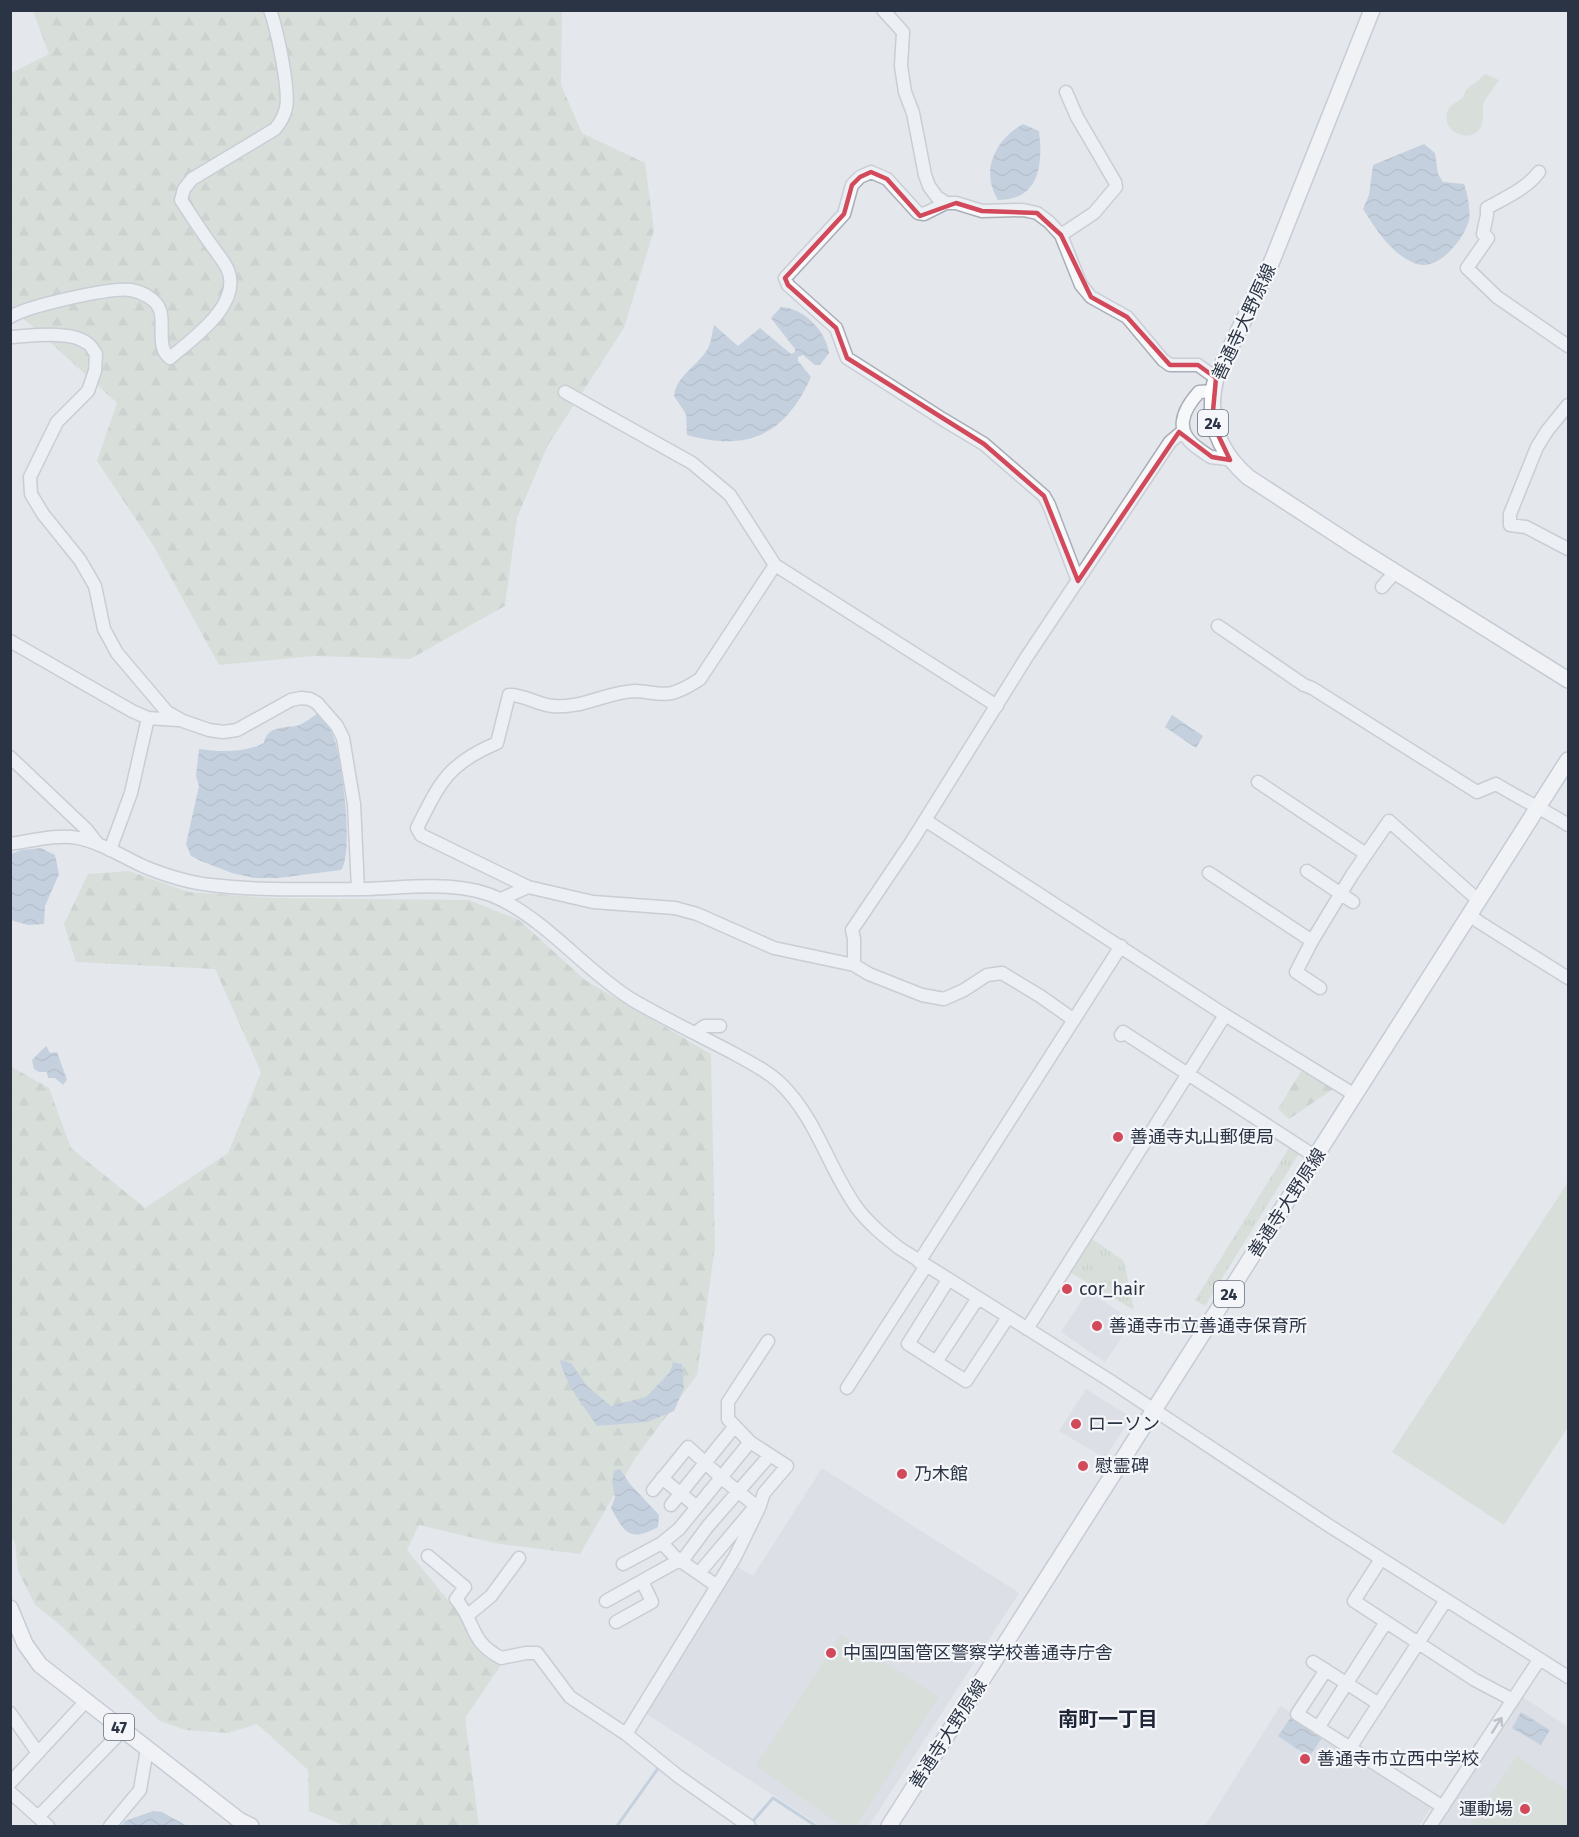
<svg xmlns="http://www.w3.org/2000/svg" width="1579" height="1837" font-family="'Fira Sans','Noto Sans JP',sans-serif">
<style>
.built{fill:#d2d6de}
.grass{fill:#c9d6c5}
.forest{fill:url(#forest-firs)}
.park{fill:url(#park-tufts)}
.water{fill:url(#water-waves)}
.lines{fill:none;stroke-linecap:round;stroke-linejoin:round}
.stream{stroke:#9fb4cc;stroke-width:3}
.minor-casing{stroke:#a9aeb7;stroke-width:15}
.major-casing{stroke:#a3abb8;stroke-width:18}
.minor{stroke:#f7f8fa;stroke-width:12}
.major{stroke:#fff;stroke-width:15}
.oneway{stroke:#9196a0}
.marked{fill:none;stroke:#d1495b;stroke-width:4.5;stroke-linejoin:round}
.poi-dot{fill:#d1495b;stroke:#f4f6f9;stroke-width:2}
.labels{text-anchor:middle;stroke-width:4.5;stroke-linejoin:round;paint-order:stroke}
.shield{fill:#f4f6f9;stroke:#676e7b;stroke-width:1.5}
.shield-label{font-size:16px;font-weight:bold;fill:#2b3445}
.street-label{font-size:18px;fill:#2b3445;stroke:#f4f6f9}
.poi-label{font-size:18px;fill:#2b3445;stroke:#f4f6f9;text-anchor:start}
.neighbourhood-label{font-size:20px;font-weight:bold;fill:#1d2536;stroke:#f4f6f9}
</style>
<defs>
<pattern id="forest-firs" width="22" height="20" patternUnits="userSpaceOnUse" patternTransform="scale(1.5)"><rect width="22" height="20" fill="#c9d6c5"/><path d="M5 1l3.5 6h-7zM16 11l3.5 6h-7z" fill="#adb8ab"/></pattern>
<pattern id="park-tufts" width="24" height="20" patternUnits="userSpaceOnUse" patternTransform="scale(1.5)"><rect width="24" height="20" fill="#c9d6c5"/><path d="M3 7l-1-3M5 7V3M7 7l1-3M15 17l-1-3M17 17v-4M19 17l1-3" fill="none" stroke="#adb8ab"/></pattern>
<pattern id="water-waves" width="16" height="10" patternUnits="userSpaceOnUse" patternTransform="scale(1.5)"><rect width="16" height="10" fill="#9fb4cc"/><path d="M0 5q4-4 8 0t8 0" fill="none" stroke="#8293a7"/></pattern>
</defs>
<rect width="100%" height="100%" fill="#e4e7ec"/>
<!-- built -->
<path class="built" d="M 1088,1291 L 1133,1321 L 1105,1362 L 1061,1332 Z
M 1086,1389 L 1131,1417 L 1105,1458 L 1059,1431 Z
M 822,1468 L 1019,1593 L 869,1826 L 821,1826 L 645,1713 L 734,1565 L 753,1576 Z
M 1520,1695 L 1568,1727 L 1568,1826 L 1439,1826 Z
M 1280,1706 L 1434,1803 L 1419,1826 L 1205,1826 Z"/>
<!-- grass -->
<path class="grass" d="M 1485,74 L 1499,80 C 1495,87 1489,93 1485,100 C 1480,109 1487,121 1478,131 C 1466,143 1442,130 1447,113 C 1449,104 1457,103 1463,97 C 1465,94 1464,92 1467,89 C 1473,84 1479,80 1485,74 Z
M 1568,1182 L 1568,1427 L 1504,1525 L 1392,1452 Z
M 841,1634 L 939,1697 L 856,1826 L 842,1826 L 756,1766 Z
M 1517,1756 L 1568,1791 L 1568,1826 L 1469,1826 Z"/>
<!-- forest -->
<path class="forest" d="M 33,11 L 562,11 L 561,85 L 582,133 L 645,163 L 654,230 L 624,328 L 548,445 L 517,518 L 505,606 L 410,659 L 314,656 L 219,665 L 153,545 L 97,461 L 117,403 L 11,307 L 11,73 L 49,54 Z
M 129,871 L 189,892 L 272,898 L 469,900 L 519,920 L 585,980 L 711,1054 L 715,1247 L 697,1375 L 636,1457 L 580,1554 L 499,1544 L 419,1525 L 407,1550 L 501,1665 L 465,1718 L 479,1826 L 345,1826 L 309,1811 L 308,1770 L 257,1724 L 228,1733 L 186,1730 L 160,1721 L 58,1623 L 35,1605 L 18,1571 L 15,1543 L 10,1534 L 10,1066 L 49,1088 L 71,1148 L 145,1208 L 228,1153 L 261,1072 L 215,969 L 76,962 L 64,924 L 88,874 Z
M 1301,1071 L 1333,1089 L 1289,1119 L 1278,1109 Z"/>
<!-- park -->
<path class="park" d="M 1290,1146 L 1300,1152 L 1205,1306 L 1195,1300 Z
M 1088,1236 L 1124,1261 L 1134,1310 L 1066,1270 Z"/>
<!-- water -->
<path class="water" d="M 1023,124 L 1039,131 C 1043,164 1040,200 998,200 C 980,171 995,140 1023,124 Z
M 1424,144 L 1435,153 L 1438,174 L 1443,182 L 1464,184 C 1467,192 1471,211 1469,220 C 1464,239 1439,271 1417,264 C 1392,256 1376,229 1363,209 L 1369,195 L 1373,165 Z
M 781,307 C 804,308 826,331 829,353 L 820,365 L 815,365 L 803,355 L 798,357 L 798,361 L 811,377 C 785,435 748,452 687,435 L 686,414 L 674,396 C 676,377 695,367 705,353 C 711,346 712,333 714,325 L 738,346 L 760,328 L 791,354 L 795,352 L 795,349 L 771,318 Z
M 320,712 C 326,721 332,731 335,741 C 342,762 354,854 341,870 L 278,878 L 255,878 L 232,873 L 201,861 L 191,856 L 186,844 L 199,786 L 196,776 L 199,749 C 219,752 246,753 264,743 C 267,724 288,729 299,725 C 307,722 313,716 320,712 Z
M 1172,715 L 1203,736 L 1196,748 L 1165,727 Z
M 41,848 L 55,855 L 59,874 L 45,906 L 44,924 L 28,925 L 11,920 L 11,854 L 22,850 Z
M 46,1046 L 50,1053 L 57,1052 L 67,1080 L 63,1085 L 55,1078 L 48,1078 L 47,1072 L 39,1072 L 34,1069 L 32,1060 Z
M 560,1360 L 571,1363 L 587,1386 L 611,1406 L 646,1397 L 670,1372 L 673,1362 L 682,1364 L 684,1388 L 674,1411 L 647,1422 L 597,1426 C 583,1405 566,1386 560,1360 Z
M 620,1469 L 630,1484 L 659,1515 L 658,1527 C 629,1543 624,1532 611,1508 L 615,1497 L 612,1482 L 614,1471 Z
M 1521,1712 L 1550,1730 L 1541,1745 L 1512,1728 Z
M 1291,1717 L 1322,1738 L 1309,1757 L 1278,1736 Z
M 153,1811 L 162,1812 L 187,1826 L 121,1826 L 125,1821 Z"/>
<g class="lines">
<!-- stream -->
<path class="stream" d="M 753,1821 L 773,1798 L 816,1826
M 617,1826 L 659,1767"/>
<!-- minor casing -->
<g class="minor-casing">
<path id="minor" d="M 883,10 L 903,32 L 901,66 L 905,92 L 913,113 L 925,175 L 929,186 L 937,197 L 946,203 L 956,203 L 982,211 L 1023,210 L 1037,213 L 1049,222 L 1061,235
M 1066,92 L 1077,117 L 1115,182 L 1116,187 L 1094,213 L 1061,235 L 1081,285 L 1091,297 L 1127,317 L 1163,360 L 1170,365 L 1198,365 L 1216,378
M 1539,172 C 1526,189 1505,198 1487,208 L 1487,215 L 1483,234 L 1488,238 L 1467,268 L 1497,297 L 1568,346
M 946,203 L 924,214 L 918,213 L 887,179 L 871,172 L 860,177 L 852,185 L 844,214 L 785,278 L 788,285 L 836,328 L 847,358 L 944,420 L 984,444 L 1044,496 L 1049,505 L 1078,581
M 10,317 C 28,306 110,287 131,290 C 142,292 156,299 160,310 C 165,325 156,348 170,358 C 192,339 242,305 228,270 C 225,263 219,256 215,250 C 203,234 192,217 181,200 L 184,189 L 192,179 L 275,129 C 280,123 284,117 286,108 C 290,91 277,29 270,10
M 10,337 C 30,336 71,330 87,343 C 91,345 93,350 96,354 L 95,371 L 88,391 L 57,422 L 30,477 L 31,494 L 43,514 L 80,560 L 95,586 L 104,629 L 117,653 L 167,712 L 183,721 L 209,730 L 223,732 L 237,730 L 291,700 L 301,698 L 310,699 L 317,703 L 337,726 L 343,738 L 354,804 L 358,889
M 1213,391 L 1199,392 C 1182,411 1173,432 1199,449 C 1202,451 1207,455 1211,457 C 1217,458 1224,458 1230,460
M 565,392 L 692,463 L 730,495 L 775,565 L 997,706
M 1568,405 L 1547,431 L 1537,447 L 1510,514 L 1510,525 L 1526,527 L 1568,549
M 775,565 L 700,679 C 691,685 683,690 672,693 C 660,696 647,691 635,691 C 607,692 581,709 553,706 C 538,705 523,694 509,695 L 497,743 C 447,764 440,783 417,828 L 421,835 L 528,887 L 593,902 L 675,908 L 697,914 L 774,948 L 854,965 L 869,974 L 922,995 L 944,999 L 964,990 L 987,975 L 1002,973 L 1040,996 L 1074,1020
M 1382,587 L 1395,572
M 1218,626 L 1304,685 L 1312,688 L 1477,792 L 1496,784 C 1520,799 1545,810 1568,825
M 10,641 L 132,711 L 148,718 L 178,720
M 10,757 L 86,829 L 97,843
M 1258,782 L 1366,854
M 925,820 L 1225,1015 L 1355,1095
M 10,844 C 32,841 57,834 78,838 C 102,843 123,857 145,867 C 165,875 190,883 211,885 C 261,891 312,889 363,889 C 408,888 461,879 502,900 C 551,925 585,970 631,999 C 663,1018 699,1035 733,1053 C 749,1062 768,1071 781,1084 C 817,1119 828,1168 857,1208 C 869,1224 884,1236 899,1248 L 1109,1380 L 1328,1525 L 1568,1677
M 110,850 L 131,793 L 148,718
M 1307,871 L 1353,902
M 1209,873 L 1312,941 L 1296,972 L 1320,988
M 501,899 L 528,887
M 1470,915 L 1479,922 L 1568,978
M 1312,941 L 1352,875 L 1389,821 L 1479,901
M 854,965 L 854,939 L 852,930 L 912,841 L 1026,658 L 1170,442 L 1183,431
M 695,1033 L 705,1026 L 720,1026
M 1121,1035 L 1123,1032 L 1316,1157
M 919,1262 L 1121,946
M 948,1280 L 908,1344 L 966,1381 L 1008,1317
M 1027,1329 L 1225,1015
M 936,1362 L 978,1298
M 847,1388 L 926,1266
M 662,1478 L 697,1507
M 653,1490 L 688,1447 L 724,1480 L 756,1506
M 671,1505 L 735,1426
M 662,1543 L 675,1557 L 717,1586
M 428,1556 L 465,1587 L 456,1599 C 477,1624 468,1640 501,1658 L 526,1653 L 537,1653 L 570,1697 L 626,1734 L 678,1776 L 749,1826
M 1381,1559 L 1354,1601 L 1475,1680 L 1513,1700
M 623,1564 L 662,1543 L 679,1529 L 750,1442
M 699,1573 L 754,1508
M 606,1601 L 685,1557 L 708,1526 L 770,1455
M 468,1615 L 491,1596 L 519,1558
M 616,1622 L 652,1602 L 642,1581
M 1313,1662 L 1379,1704
M 1326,1670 L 1297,1714 L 1443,1807
M 10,1713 L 38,1753
M 1318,1728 L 1386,1622
M 626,1734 L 735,1557 L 759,1508 L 764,1493 L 787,1466 L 750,1442 L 728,1419 L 728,1402 L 768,1341
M 1350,1748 L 1446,1600
M 10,1783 L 86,1701
M 10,1792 L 48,1826
M 38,1817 L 123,1730
M 110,1826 L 140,1790 L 147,1749
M 1430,1826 L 1539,1660"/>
</g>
<!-- major casing -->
<g class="major-casing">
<path id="major" d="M 1372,10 L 1272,261 L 1216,378 C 1206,417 1217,450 1248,477 L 1357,548 L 1568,680
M 10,1608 L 25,1644 L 40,1665 L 239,1820 L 251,1826
M 889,1826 L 1568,760"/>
</g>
<!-- minor -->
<use href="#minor" class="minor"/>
<!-- major -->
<use href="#major" class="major"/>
</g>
<!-- one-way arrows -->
<defs><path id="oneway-shaft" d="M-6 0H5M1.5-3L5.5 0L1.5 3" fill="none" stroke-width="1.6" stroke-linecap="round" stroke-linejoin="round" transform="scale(1.5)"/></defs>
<use class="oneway" href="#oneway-shaft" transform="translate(1497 1725) rotate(-57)"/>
<!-- marked area -->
<path d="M0 0H1579V1837H0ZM 871,172 L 887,179 L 920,216 L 956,203 L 982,211 L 1037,213 L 1061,235 L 1091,297 L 1127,317 L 1170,365 L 1198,365 L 1216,378 L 1212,422 L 1230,460 L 1212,457 L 1179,432 L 1078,581 L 1044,496 L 984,444 L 847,358 L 836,328 L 788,285 L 785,278 L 844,214 L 852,185 L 860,177 Z" fill="#e4e7ec" fill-opacity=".55" fill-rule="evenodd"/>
<path class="marked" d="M 871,172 L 887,179 L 920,216 L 956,203 L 982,211 L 1037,213 L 1061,235 L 1091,297 L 1127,317 L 1170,365 L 1198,365 L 1216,378 L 1212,422 L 1230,460 L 1212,457 L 1179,432 L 1078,581 L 1044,496 L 984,444 L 847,358 L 836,328 L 788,285 L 785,278 L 844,214 L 852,185 L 860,177 Z"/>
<!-- markers -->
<g class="poi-dot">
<circle cx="1118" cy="1137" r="6"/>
<circle cx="1067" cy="1289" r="6"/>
<circle cx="1097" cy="1326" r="6"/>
<circle cx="1076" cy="1424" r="6"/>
<circle cx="1083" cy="1466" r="6"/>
<circle cx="902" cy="1474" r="6"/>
<circle cx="831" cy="1653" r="6"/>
<circle cx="1305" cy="1759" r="6"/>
<circle cx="1525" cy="1809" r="6"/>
</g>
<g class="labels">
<!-- shield labels -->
<g class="shield">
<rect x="1198" y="410" width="30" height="26" rx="4.5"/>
<rect x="1214" y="1281" width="30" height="26" rx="4.5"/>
<rect x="104" y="1714" width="30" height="26" rx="4.5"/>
</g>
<g class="shield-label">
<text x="1213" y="429">24</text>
<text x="1229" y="1300">24</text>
<text x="119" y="1733">47</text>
</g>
<!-- street labels -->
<g class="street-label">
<text transform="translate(1244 322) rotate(-65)" y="6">善通寺大野原線</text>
<text transform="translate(1287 1203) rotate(-57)" y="6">善通寺大野原線</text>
<text transform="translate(948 1734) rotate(-57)" y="6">善通寺大野原線</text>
</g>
<!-- poi labels -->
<g class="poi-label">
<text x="1130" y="1143">善通寺丸山郵便局</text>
<text x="1079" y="1295">cor_hair</text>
<text x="1109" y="1332">善通寺市立善通寺保育所</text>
<text x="1088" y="1430">ローソン</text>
<text x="1095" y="1472">慰霊碑</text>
<text x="914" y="1480">乃木館</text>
<text x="843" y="1659">中国四国管区警察学校善通寺庁舎</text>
<text x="1317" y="1765">善通寺市立西中学校</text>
<text x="1513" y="1815" text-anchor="end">運動場</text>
</g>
<!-- neighbourhood labels -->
<g class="neighbourhood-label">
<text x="1108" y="1726">南町一丁目</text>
</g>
</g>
<!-- border -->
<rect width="1579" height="1837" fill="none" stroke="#2b3445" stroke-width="24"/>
</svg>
